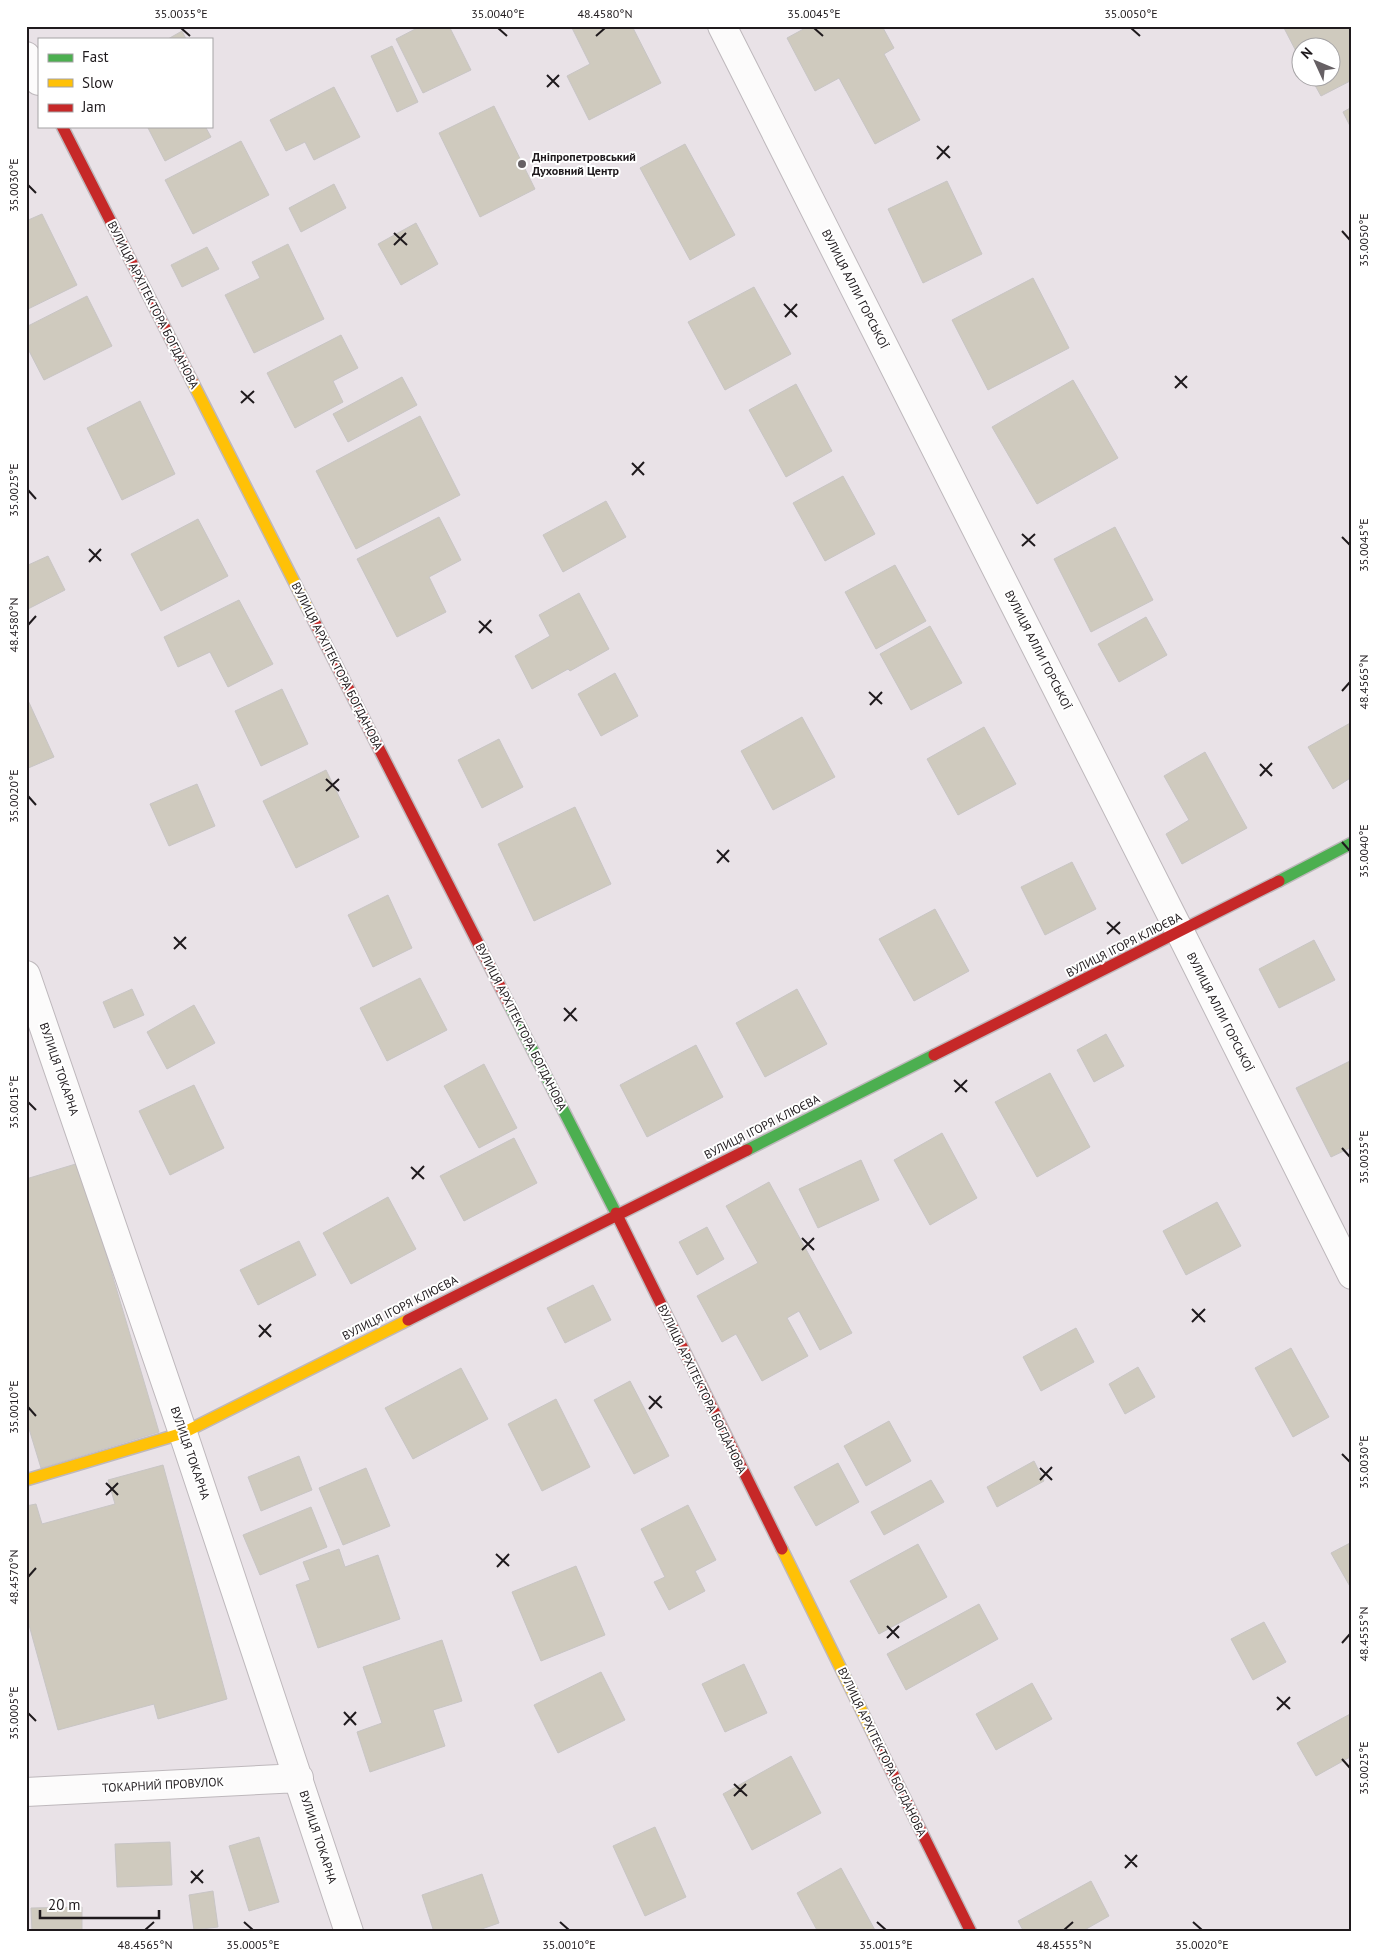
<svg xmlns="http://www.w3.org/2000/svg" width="1378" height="1958" font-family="'PT Sans',sans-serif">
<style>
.building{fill:#cfcabe;stroke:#c8c5c5}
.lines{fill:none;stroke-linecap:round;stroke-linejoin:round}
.street-casing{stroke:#beb8bc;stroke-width:30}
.fast-casing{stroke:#beb8bc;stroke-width:14}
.slow-casing{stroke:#beb8bc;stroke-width:14}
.jam-casing{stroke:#beb8bc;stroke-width:14}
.street{stroke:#fcfbfb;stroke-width:28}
.fast{stroke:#4caf50;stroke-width:11}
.slow{stroke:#ffc107;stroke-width:11}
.jam{stroke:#c62828;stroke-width:11}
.ticks{fill:none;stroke:#1f1a1d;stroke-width:2}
.poi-dot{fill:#666064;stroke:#fff;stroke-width:2}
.labels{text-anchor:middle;stroke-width:4;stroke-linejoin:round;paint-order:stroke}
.poi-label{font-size:12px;font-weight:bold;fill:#1f1a1d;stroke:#fff;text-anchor:start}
.street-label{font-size:12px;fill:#1f1a1d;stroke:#fff}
.neatline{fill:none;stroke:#1f1a1d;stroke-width:2}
.ticks-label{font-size:12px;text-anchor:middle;fill:#1f1a1d}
</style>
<rect width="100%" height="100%" fill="#e9e2e7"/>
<!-- building -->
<path class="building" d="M 421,26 L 449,26 L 471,70 L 423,93 L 396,39 Z
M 571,26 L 632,26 L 661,83 L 589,120 L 567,76 L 590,64 Z
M 809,26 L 882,26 L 894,48 L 884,54 L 920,120 L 875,144 L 839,78 L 815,91 L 787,38 Z
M 1283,26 L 1352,26 L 1352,80 L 1321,96 L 1311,78 L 1330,78 L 1330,48 L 1300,48 L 1300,59 Z
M 182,31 L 186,39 L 168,39 Z
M 392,46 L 418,102 L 397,112 L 371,56 Z
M 334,87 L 360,137 L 314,160 L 305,142 L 286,151 L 270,120 Z
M 494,106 L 535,189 L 480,217 L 439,133 Z
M 1352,107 L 1352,130 L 1343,112 Z
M 147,126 L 205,126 L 211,137 L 165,161 Z
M 241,141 L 269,195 L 193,234 L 165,180 Z
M 685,144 L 735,235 L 690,260 L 640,168 Z
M 947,181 L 982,254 L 923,283 L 888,209 Z
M 334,184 L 346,208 L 301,232 L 289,208 Z
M 42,214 L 77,285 L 26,310 L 26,221 Z
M 416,223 L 438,264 L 401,285 L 378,244 Z
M 288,244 L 324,319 L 254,353 L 225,295 L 260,278 L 252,262 Z
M 207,247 L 219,269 L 182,287 L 171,265 Z
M 1033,278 L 1069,348 L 988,390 L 952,320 Z
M 754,287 L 791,354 L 725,390 L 688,322 Z
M 87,296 L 112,346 L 44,380 L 26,345 L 26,327 Z
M 341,335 L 358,368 L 333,381 L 343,402 L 295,428 L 267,373 Z
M 402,377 L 417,405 L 348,442 L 333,414 Z
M 1073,380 L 1118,458 L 1037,504 L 992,427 Z
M 796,384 L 832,451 L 786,477 L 749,410 Z
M 140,401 L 175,474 L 122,500 L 87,428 Z
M 420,416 L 460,495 L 356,549 L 316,471 Z
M 843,476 L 875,534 L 825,561 L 793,503 Z
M 606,501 L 626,537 L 563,572 L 543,535 Z
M 439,517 L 461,560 L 429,577 L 446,612 L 397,637 L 357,559 Z
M 198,519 L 228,576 L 161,611 L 131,554 Z
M 1115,527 L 1153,600 L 1091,632 L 1054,559 Z
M 48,556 L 65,590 L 26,610 L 26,566 Z
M 895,565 L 926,621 L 876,649 L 845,592 Z
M 579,593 L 609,649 L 570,671 L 568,669 L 532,689 L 515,656 L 550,636 L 539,615 Z
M 239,600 L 273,664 L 228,687 L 210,652 L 178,667 L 164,637 Z
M 1146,617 L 1167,655 L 1119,682 L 1098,644 Z
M 930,626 L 962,683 L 911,710 L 880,654 Z
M 615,673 L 638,716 L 601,736 L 578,694 Z
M 282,689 L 308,744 L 261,766 L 235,711 Z
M 26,696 L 54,757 L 26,769 Z
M 802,717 L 835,777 L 773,810 L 741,751 Z
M 1352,722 L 1352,777 L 1333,789 L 1308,747 Z
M 984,727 L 1016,784 L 958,815 L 927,759 Z
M 499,739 L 523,787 L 482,808 L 458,760 Z
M 1205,752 L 1247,828 L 1182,864 L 1166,834 L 1189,820 L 1164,776 Z
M 326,770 L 359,837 L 296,868 L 263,801 Z
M 197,784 L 215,826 L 169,846 L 150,804 Z
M 575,807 L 611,884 L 534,921 L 498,844 Z
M 1072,862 L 1096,909 L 1045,935 L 1021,887 Z
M 388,895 L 412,948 L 373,967 L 348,915 Z
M 935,909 L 969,971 L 914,1001 L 879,939 Z
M 1314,940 L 1335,980 L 1279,1008 L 1259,969 Z
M 420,978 L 447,1030 L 387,1061 L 360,1008 Z
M 132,989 L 144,1015 L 114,1028 L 103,1002 Z
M 797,989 L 827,1044 L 765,1077 L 736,1023 Z
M 194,1005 L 215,1043 L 167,1069 L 147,1032 Z
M 1106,1034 L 1124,1066 L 1094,1082 L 1077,1050 Z
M 696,1045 L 723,1097 L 647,1137 L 620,1085 Z
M 1352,1060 L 1352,1147 L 1331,1157 L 1296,1088 Z
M 484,1064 L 517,1128 L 479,1148 L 444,1086 Z
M 1050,1073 L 1090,1147 L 1037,1177 L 995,1102 Z
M 194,1085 L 224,1148 L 170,1175 L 139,1111 Z
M 942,1133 L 977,1198 L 930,1225 L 894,1160 Z
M 514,1138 L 537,1183 L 464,1221 L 440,1176 Z
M 861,1160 L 879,1200 L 818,1228 L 799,1189 Z
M 79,1163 L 159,1432 L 41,1468 L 26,1419 L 26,1179 Z
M 769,1182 L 852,1333 L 820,1350 L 799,1311 L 787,1318 L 808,1356 L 762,1381 L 736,1334 L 722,1342 L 697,1296 L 758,1263 L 726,1206 Z
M 388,1197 L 416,1249 L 351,1284 L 323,1233 Z
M 1217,1202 L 1241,1246 L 1186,1275 L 1163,1231 Z
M 707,1227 L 724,1259 L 697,1275 L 679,1242 Z
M 299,1241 L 316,1275 L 258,1305 L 240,1270 Z
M 593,1285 L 611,1320 L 565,1343 L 547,1308 Z
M 1076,1328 L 1094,1362 L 1041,1391 L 1023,1357 Z
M 1291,1348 L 1329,1417 L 1293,1437 L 1255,1368 Z
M 1138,1367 L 1155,1397 L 1125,1414 L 1109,1384 Z
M 461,1368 L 488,1419 L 413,1459 L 385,1408 Z
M 630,1381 L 669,1456 L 634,1474 L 594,1400 Z
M 556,1399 L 590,1467 L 542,1491 L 508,1424 Z
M 889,1421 L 911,1461 L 866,1486 L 844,1446 Z
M 299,1456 L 312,1490 L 261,1511 L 248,1477 Z
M 1034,1461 L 1044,1481 L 997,1507 L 987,1487 Z
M 838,1463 L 859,1502 L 816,1526 L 794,1487 Z
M 163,1465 L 227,1699 L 158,1719 L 154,1704 L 58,1730 L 26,1614 L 26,1506 L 36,1504 L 42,1524 L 115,1504 L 108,1480 Z
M 366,1468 L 390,1526 L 343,1545 L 319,1488 Z
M 931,1480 L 944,1502 L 884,1535 L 871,1512 Z
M 688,1505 L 716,1560 L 695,1571 L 705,1591 L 669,1610 L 654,1582 L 665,1577 L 641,1529 Z
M 311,1507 L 327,1547 L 260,1575 L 243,1535 Z
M 1352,1542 L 1352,1590 L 1331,1553 Z
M 918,1544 L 947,1597 L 879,1634 L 850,1581 Z
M 339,1549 L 345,1567 L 378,1555 L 400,1619 L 318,1648 L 296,1585 L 310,1580 L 303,1562 Z
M 576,1566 L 605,1635 L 541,1661 L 512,1592 Z
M 979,1604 L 998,1639 L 906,1690 L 887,1654 Z
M 1264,1622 L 1286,1662 L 1253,1680 L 1231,1639 Z
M 442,1640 L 462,1701 L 433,1710 L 445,1746 L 370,1772 L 357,1732 L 382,1723 L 363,1667 Z
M 744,1664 L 767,1713 L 725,1732 L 702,1684 Z
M 601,1672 L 625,1720 L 558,1753 L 534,1705 Z
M 1032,1683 L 1052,1719 L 996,1750 L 976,1714 Z
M 1352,1713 L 1352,1756 L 1316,1776 L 1297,1743 Z
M 791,1756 L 821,1813 L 752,1850 L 723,1794 Z
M 655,1827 L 686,1897 L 645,1916 L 613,1846 Z
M 259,1837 L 279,1902 L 249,1911 L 229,1846 Z
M 170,1842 L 172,1885 L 117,1887 L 115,1844 Z
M 841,1868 L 876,1932 L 818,1932 L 797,1893 Z
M 482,1874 L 499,1923 L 473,1932 L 434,1932 L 422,1895 Z
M 1091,1881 L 1109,1916 L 1081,1932 L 1024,1932 L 1018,1921 Z
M 213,1891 L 218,1927 L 194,1930 L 189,1895 Z
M 82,1907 L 82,1932 L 32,1932 L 31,1908 Z"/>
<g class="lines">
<!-- street casing -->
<g class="street-casing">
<path id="street" d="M 722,26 L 1180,932 L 1352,1275
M 26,56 L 39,81
M 26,975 L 183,1433 L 349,1932
M 26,1792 L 299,1778"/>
</g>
<!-- fast casing -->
<g class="fast-casing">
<path id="fast" d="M 1279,881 L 1352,843
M 509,1004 L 616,1213
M 747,1150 L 934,1055"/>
</g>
<!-- slow casing -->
<g class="slow-casing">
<path id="slow" d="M 192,381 L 311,615
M 26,1480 L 183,1433 L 408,1320
M 782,1549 L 880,1748"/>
</g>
<!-- jam casing -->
<g class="jam-casing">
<path id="jam" d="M 62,126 L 192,381
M 311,615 L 509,1004
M 934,1055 L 1279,881
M 616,1213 L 782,1549
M 408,1320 L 747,1150
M 880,1748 L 971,1932"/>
</g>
<!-- street -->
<use href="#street" class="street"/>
<!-- fast -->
<use href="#fast" class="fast"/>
<!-- slow -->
<use href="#slow" class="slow"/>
<!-- jam -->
<use href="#jam" class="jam"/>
</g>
<!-- ticks -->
<path class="ticks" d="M 181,28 L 190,36M 498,28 L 507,36M 814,28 L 823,36M 1131,28 L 1140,36M 596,36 L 605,28M 547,75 L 559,87M 547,87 L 559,75M 937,146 L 950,158M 937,159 L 949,146M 28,185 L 36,193M 1342,231 L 1350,240M 394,233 L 407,245M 394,245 L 406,233M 784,304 L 797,317M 785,317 L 797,304M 1175,376 L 1187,388M 1175,388 L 1187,376M 241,391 L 254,403M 241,403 L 254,391M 632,463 L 644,475M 632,475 L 644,462M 28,490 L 36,499M 1022,534 L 1035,546M 1342,537 L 1350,545M 1022,546 L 1035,534M 89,549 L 101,561M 89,562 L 101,549M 479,621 L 492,633M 28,625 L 36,616M 479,633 L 491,620M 1342,691 L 1350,682M 869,692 L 882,704M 870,705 L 882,692M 1260,764 L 1272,776M 1260,776 L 1272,763M 326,779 L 339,791M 326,791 L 339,779M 28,796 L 36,805M 1342,842 L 1350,851M 717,850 L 729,862M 717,863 L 729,850M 1107,922 L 1120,934M 1107,934 L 1120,922M 174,937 L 186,949M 174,949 L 186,937M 564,1008 L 577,1021M 564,1021 L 576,1008M 954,1080 L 967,1092M 955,1092 L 967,1080M 28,1102 L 36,1110M 1342,1148 L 1350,1157M 411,1167 L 424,1179M 412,1179 L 424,1166M 802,1238 L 814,1250M 802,1250 L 814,1238M 1192,1309 L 1205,1322M 1192,1322 L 1205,1309M 259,1325 L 271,1337M 259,1337 L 271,1324M 649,1396 L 662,1408M 28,1407 L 36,1416M 649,1409 L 661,1396M 1342,1454 L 1350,1462M 1040,1468 L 1052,1480M 1040,1480 L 1052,1467M 106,1483 L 118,1495M 106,1495 L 118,1483M 496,1554 L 509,1566M 497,1567 L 509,1554M 28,1577 L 36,1568M 887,1626 L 899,1638M 887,1638 L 899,1626M 1342,1643 L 1350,1634M 1277,1697 L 1290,1709M 1277,1710 L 1290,1697M 344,1712 L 356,1725M 28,1713 L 36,1721M 344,1725 L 356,1712M 1342,1759 L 1350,1768M 734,1784 L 747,1796M 734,1796 L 746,1784M 1125,1855 L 1137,1867M 1125,1868 L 1137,1855M 191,1871 L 203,1883M 191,1883 L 203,1870M 244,1922 L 253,1930M 560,1922 L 569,1930M 877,1922 L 886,1930M 1193,1922 L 1202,1930M 145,1930 L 154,1922M 1064,1930 L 1073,1922"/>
<!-- markers -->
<circle class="poi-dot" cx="522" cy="164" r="5"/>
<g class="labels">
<!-- poi labels -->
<g class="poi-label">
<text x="532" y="161">Дніпропетровський<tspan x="532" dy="14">Духовний Центр</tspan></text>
</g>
<!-- street labels -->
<g class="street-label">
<text transform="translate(855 289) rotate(63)" y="4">ВУЛИЦЯ АЛЛИ ГОРСЬКОЇ</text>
<text transform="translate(153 305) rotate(63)" y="4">ВУЛИЦЯ АРХІТЕКТОРА БОГДАНОВА</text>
<text transform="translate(1038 650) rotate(63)" y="4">ВУЛИЦЯ АЛЛИ ГОРСЬКОЇ</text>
<text transform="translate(337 666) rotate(63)" y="4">ВУЛИЦЯ АРХІТЕКТОРА БОГДАНОВА</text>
<text transform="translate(1124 945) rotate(-27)" y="4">ВУЛИЦЯ ІГОРЯ КЛЮЄВА</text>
<text transform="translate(1220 1012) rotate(63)" y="4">ВУЛИЦЯ АЛЛИ ГОРСЬКОЇ</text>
<text transform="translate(521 1027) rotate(63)" y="4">ВУЛИЦЯ АРХІТЕКТОРА БОГДАНОВА</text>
<text transform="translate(59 1069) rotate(71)" y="4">ВУЛИЦЯ ТОКАРНА</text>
<text transform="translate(762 1127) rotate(-27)" y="4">ВУЛИЦЯ ІГОРЯ КЛЮЄВА</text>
<text transform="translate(400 1308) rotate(-27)" y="4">ВУЛИЦЯ ІГОРЯ КЛЮЄВА</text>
<text transform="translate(702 1389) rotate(64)" y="4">ВУЛИЦЯ АРХІТЕКТОРА БОГДАНОВА</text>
<text transform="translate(190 1453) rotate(71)" y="4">ВУЛИЦЯ ТОКАРНА</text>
<text transform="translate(882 1752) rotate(64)" y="4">ВУЛИЦЯ АРХІТЕКТОРА БОГДАНОВА</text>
<text transform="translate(163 1785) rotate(-3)" y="4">ТОКАРНИЙ ПРОВУЛОК</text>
<text transform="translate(318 1837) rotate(72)" y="4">ВУЛИЦЯ ТОКАРНА</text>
</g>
</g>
<!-- border -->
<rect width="1378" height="1958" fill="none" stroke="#ffffff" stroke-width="55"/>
<!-- legend -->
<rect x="38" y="38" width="175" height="90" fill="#ffffff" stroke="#a5a3a5"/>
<rect x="48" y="54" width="25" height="8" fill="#4caf50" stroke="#a5a3a5"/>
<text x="82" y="62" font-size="15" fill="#1f1a1d">Fast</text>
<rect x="48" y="79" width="25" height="8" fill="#ffc107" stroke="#a5a3a5"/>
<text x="82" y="88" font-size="15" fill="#1f1a1d">Slow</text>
<rect x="48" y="104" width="25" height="8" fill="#c62828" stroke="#a5a3a5"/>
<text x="82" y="112" font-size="15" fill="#1f1a1d">Jam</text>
<!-- north arrow -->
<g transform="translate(1316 62) rotate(314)"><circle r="24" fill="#ffffff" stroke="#a5a3a5"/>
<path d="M0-4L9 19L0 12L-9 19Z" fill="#666064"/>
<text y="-8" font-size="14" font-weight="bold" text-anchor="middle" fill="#1f1a1d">N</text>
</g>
<!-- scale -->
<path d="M40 1910v8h119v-8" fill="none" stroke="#1f1a1d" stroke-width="2.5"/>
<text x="48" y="1910" font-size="15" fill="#1f1a1d" stroke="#ffffff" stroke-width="4" paint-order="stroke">20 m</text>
<rect x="28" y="28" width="1322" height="1902" class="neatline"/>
<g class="ticks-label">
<text x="181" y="18">35.0035°E</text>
<text x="498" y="18">35.0040°E</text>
<text x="605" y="18">48.4580°N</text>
<text x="814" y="18">35.0045°E</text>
<text x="1131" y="18">35.0050°E</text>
<text transform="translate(14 185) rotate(-90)" y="4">35.0030°E</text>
<text transform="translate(1364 240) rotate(-90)" y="4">35.0050°E</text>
<text transform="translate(14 490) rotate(-90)" y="4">35.0025°E</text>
<text transform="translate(1364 545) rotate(-90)" y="4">35.0045°E</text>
<text transform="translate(14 625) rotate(-90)" y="4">48.4580°N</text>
<text transform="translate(1364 682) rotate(-90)" y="4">48.4565°N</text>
<text transform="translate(14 796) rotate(-90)" y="4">35.0020°E</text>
<text transform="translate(1364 851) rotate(-90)" y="4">35.0040°E</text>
<text transform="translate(14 1102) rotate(-90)" y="4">35.0015°E</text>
<text transform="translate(1364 1157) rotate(-90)" y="4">35.0035°E</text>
<text transform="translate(14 1407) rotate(-90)" y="4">35.0010°E</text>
<text transform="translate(1364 1462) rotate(-90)" y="4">35.0030°E</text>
<text transform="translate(14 1577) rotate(-90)" y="4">48.4570°N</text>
<text transform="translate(1364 1634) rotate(-90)" y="4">48.4555°N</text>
<text transform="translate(14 1713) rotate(-90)" y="4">35.0005°E</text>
<text transform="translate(1364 1768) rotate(-90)" y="4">35.0025°E</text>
<text x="145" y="1949">48.4565°N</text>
<text x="253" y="1949">35.0005°E</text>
<text x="569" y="1949">35.0010°E</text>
<text x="886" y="1949">35.0015°E</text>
<text x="1064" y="1949">48.4555°N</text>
<text x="1202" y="1949">35.0020°E</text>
</g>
</svg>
